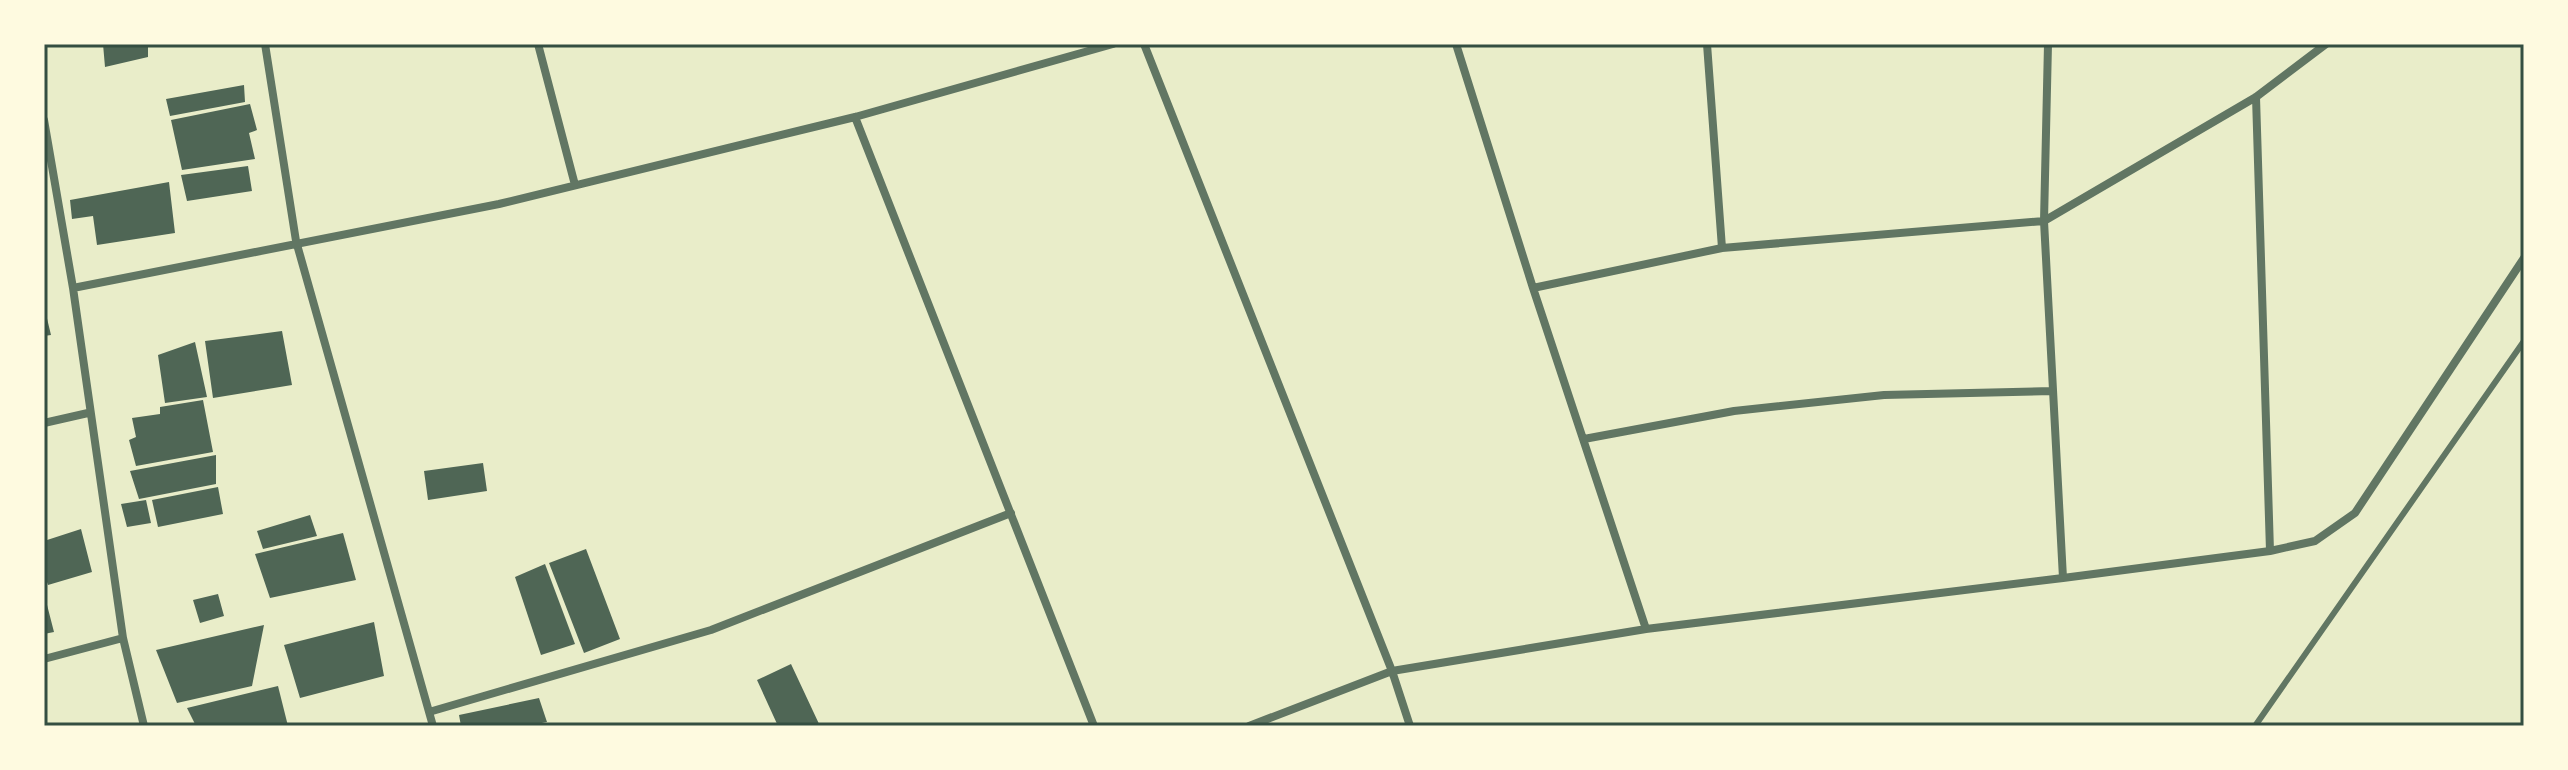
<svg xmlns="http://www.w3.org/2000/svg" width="2568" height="770" font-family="Montserrat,sans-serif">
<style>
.building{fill:#4f6655}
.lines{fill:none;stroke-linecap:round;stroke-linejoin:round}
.service{stroke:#617663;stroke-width:6}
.minor{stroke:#617663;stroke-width:8}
.neatline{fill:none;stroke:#344e41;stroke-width:3}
</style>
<rect width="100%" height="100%" fill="#e9edc9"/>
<!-- building -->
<path class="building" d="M 103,44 L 148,44 L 148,57 L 105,67 Z
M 244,85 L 245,102 L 170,116 L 166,99 Z
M 250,104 L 257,130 L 249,133 L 255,159 L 182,170 L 171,120 Z
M 248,166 L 252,191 L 187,201 L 181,175 Z
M 169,182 L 175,233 L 97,245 L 93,216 L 72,219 L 70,200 Z
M 44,306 L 51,335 L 44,336 Z
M 282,331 L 292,385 L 213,398 L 205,341 Z
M 195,342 L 207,397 L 165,403 L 158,355 Z
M 203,400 L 213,452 L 136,466 L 129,440 L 136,437 L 132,418 L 160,414 L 160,407 Z
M 216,455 L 216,484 L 139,499 L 130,471 Z
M 483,463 L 487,491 L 428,500 L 424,471 Z
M 218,487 L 223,514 L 158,527 L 152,500 Z
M 146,500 L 151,523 L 127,527 L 121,504 Z
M 310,515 L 317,536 L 263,549 L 257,531 Z
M 81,529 L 92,572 L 48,585 L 44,573 L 44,541 Z
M 343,533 L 356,580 L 270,598 L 255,554 Z
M 586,549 L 620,639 L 584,653 L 549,563 Z
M 545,564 L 575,644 L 541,655 L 515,577 Z
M 218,594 L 224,616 L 200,623 L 193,600 Z
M 45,597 L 54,632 L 44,634 L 44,598 Z
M 374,622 L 384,676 L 300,698 L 284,645 Z
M 264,625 L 252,686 L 177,703 L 156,650 Z
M 791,664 L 820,726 L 778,726 L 757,680 Z
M 278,686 L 288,726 L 190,726 L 195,724 L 187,708 Z
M 539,698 L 547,722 L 526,726 L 461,726 L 459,715 Z"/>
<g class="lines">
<!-- service -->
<path class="service" d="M 2255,726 L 2524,341"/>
<!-- minor -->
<path class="minor" d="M 265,44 L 296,241 L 433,726
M 538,44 L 575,185
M 1144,44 L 1392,671 L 1646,629
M 1456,44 L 1533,288
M 1707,44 L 1722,248
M 855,117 L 1094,726
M 44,120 L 73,288
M 2044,221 L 2063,578 L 1646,629 L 1533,288 L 1722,248 Z
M 2044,221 L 2256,97 L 2326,44
M 2044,221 L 2048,44
M 44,423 L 88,413
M 1584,439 L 1734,411 L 1884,395 L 2052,391
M 2270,551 L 2315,541 L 2355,513 L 2524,258
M 2063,578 L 2270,551 L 2256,97
M 44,659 L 123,638
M 429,712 L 711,630 L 1011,513
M 144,726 L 123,638 L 73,288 L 499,204 L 855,117 L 1113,44
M 1249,726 L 1392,671 L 1410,726"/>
</g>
<!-- border -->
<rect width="2568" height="770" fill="none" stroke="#fefae0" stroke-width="92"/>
<rect x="46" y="46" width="2476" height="678" class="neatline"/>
</svg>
